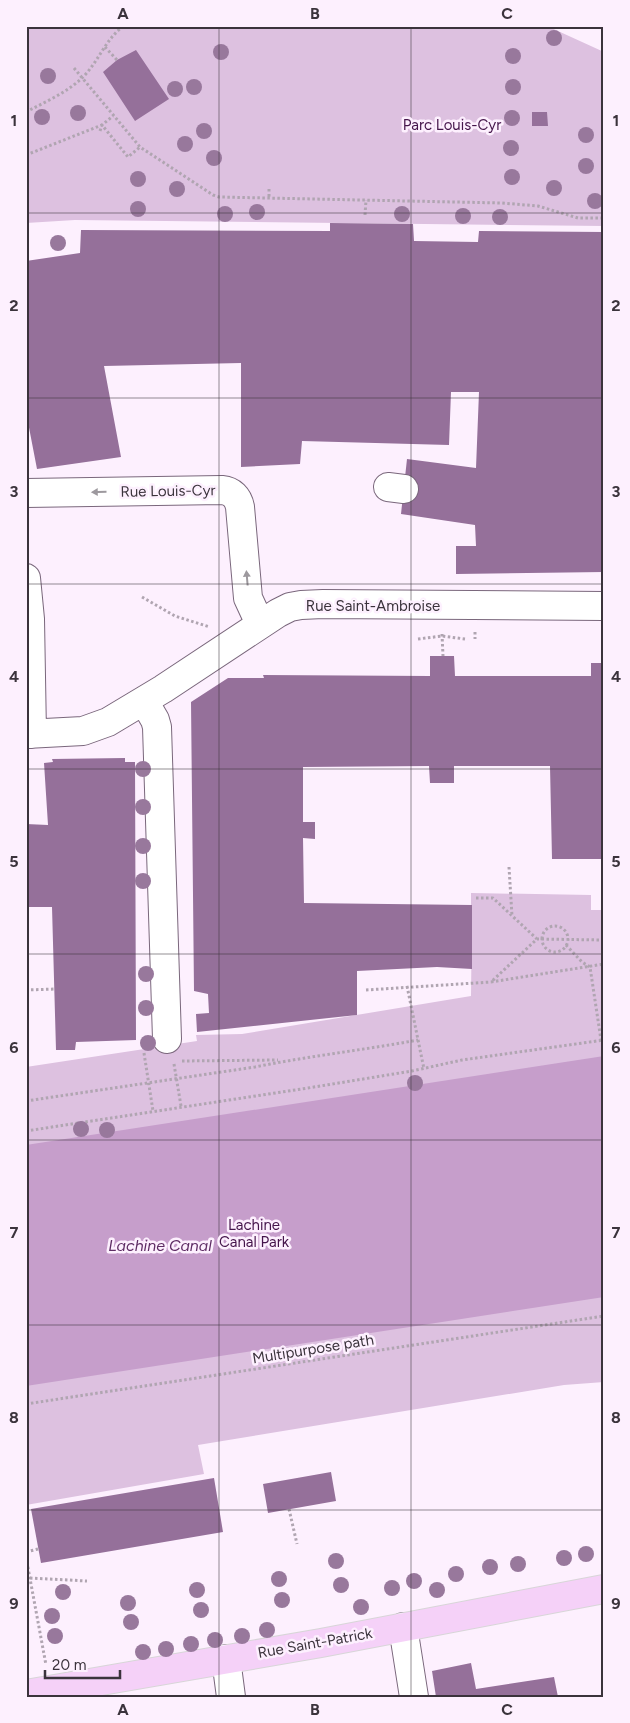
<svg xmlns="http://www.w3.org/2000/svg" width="630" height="1723" font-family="Figtree,sans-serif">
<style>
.green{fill:#ddc1e0}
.water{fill:#c69ecb}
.building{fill:#95709a}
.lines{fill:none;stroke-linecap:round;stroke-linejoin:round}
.minor-casing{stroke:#7a677c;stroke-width:30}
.major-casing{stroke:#d8d6d8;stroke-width:30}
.path{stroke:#b0a5b1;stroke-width:3;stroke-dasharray:2.5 2.5;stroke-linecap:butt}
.minor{stroke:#fff;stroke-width:28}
.major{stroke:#f5d1f8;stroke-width:28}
.tree{fill:#98789c}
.oneway{fill:#9d999e}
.grid{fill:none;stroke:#3b333c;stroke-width:1;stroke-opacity:0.55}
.labels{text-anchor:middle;stroke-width:5;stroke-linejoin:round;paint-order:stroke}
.park-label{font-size:15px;fill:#45154b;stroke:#fdf0fe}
.street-label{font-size:15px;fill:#3b333c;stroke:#fdf0fe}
.water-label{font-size:16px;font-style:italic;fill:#5e2c64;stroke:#fdf0fe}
.neatline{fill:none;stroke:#3b333c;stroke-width:2}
.grid-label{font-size:16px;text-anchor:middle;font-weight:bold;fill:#3b333c}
</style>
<rect width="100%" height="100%" fill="#fdf0fe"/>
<!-- green -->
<path class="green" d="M 26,26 L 547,26 L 604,52 L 604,226 L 75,220 L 26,223 Z
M 471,893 L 591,895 L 591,910 L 604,910 L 604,1382 L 564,1385 L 198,1445 L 204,1474 L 26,1505 L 26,1067 L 197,1041 L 196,1035 L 242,1034 L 471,996 L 472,905 L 471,905 Z"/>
<!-- water -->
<path class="water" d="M 604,1056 L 604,1297 L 26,1386 L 26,1145 Z"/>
<!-- building -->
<path class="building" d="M 136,50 L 169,99 L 135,121 L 103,72 L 117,60 Z
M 532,112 L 547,112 L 548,126 L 532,126 Z
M 330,223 L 413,224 L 414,241 L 478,242 L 479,231 L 604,232 L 604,572 L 456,574 L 456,546 L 476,546 L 475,525 L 401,514 L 407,459 L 476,468 L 479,392 L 451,392 L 449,445 L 302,441 L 300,464 L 241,467 L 241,363 L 104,366 L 121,457 L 37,469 L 26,412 L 26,261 L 80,253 L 81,230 L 330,231 Z
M 430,656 L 454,656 L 455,676 L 591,676 L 591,663 L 604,663 L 604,859 L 552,859 L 550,766 L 454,766 L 454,783 L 430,783 L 429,766 L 303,767 L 303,822 L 315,822 L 315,839 L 303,838 L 304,903 L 472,905 L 472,969 L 437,967 L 357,971 L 357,1015 L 197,1032 L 196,1014 L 209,1013 L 208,994 L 194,991 L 191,702 L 228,678 L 264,678 L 263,675 L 430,676 Z
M 125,758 L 125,762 L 135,762 L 136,1040 L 76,1042 L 75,1050 L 56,1050 L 52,907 L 26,907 L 26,824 L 48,825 L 44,763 L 53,762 L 52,759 Z
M 331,1472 L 336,1501 L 268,1513 L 263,1484 Z
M 214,1478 L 223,1532 L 41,1563 L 31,1509 Z
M 471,1663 L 476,1689 L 554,1677 L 558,1697 L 436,1697 L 432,1671 Z"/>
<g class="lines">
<!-- minor casing -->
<g class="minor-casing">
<path id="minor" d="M 388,487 L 404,489
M 26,493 L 222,490 C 232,491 238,497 240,507 L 248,598 L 260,624
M 26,578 L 30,619 L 32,734
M 144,701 L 155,720 L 157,727 L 167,1039
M 26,734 L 83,731 L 108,722 L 163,689 L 278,613 L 290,607 L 301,605 L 323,604 L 604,606
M 403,1627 L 414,1697
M 226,1659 L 231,1697"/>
</g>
<!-- major casing -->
<g class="major-casing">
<path id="major" d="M 26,1694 L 321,1643 L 604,1589"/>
</g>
<!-- path -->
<path class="path" d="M 105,47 L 117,60
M 74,68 L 140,147 L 213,195 L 219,197 L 502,203 L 538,206 L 578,218 L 604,218
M 26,112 C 45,102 68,92 83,77 C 98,62 105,41 121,28
M 100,131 L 102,125 L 113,116
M 26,155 L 102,125 L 128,157 L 140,147
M 269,189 L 269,198
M 365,215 L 366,200
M 142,597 L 175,616 L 210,627
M 475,632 L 475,639
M 442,634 L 443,656
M 418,639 L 442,636 L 465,639
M 509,867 L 512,916
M 476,898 L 493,898 L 537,939
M542 939a13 13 0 1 1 26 0a13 13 0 1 1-26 0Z
M 604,940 L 537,939 L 491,982 L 604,964
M 566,945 L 582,962 L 590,967 L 601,1040
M 407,986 L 424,1069
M 26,990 L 55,989
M 366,990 L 491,982
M 144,1053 L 153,1111
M 182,1061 L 278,1060
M 174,1064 L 181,1106
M 26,1101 L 255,1067 C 309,1056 364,1050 418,1040
M 26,1131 L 308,1088 L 412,1071 L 462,1060 L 604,1040
M 26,1404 L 604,1316
M 289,1509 L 297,1544
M 26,1552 L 38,1549
M 26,1557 L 46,1665
M 30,1578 L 87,1581"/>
<!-- minor -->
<use href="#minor" class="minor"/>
<!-- major -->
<use href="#major" class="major"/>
</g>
<!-- trees -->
<g class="tree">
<circle cx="554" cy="38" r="8"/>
<circle cx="221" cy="52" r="8"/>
<circle cx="513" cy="56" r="8"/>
<circle cx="48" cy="76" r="8"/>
<circle cx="194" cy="87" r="8"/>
<circle cx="513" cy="87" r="8"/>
<circle cx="175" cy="89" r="8"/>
<circle cx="78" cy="113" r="8"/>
<circle cx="42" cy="117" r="8"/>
<circle cx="512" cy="118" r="8"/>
<circle cx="204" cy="131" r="8"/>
<circle cx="586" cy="135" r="8"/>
<circle cx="185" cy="144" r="8"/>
<circle cx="511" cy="148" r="8"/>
<circle cx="214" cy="158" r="8"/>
<circle cx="586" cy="166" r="8"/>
<circle cx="512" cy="177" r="8"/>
<circle cx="138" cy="179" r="8"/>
<circle cx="554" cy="188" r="8"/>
<circle cx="177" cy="189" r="8"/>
<circle cx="595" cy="201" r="8"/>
<circle cx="138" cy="209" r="8"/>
<circle cx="257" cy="212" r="8"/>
<circle cx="225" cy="214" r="8"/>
<circle cx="402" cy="214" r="8"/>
<circle cx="463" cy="216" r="8"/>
<circle cx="500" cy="217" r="8"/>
<circle cx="58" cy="243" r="8"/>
<circle cx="143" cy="769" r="8"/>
<circle cx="143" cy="807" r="8"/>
<circle cx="143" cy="846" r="8"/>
<circle cx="143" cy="881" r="8"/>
<circle cx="146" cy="974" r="8"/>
<circle cx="146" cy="1008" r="8"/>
<circle cx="148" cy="1043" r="8"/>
<circle cx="415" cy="1083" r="8"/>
<circle cx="81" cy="1129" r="8"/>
<circle cx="107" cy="1130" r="8"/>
<circle cx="586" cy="1554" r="8"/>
<circle cx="564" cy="1558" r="8"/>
<circle cx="336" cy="1561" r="8"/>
<circle cx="518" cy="1564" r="8"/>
<circle cx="490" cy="1567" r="8"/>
<circle cx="456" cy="1574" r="8"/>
<circle cx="279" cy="1579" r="8"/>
<circle cx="414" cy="1581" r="8"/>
<circle cx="341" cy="1585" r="8"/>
<circle cx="392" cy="1588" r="8"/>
<circle cx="197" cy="1590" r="8"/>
<circle cx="437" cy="1590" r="8"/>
<circle cx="63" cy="1592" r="8"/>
<circle cx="282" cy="1600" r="8"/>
<circle cx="128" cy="1603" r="8"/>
<circle cx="361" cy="1607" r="8"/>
<circle cx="201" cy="1610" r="8"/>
<circle cx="52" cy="1616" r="8"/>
<circle cx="131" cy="1622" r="8"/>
<circle cx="267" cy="1630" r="8"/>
<circle cx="55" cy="1636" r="8"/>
<circle cx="242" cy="1636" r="8"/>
<circle cx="215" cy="1640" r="8"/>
<circle cx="191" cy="1644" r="8"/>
<circle cx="166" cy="1649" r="8"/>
<circle cx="143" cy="1652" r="8"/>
</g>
<!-- one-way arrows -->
<defs><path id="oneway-solid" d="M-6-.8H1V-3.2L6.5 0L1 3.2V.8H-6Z" transform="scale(1.25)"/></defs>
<g class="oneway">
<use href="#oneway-solid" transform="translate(99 492) rotate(179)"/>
<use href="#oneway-solid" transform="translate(247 578) rotate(-95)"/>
</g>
<!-- grid -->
<path class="grid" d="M 219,26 L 219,1697M 411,26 L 411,1697M 26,213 L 604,213M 26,398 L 604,398M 26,584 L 604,584M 26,769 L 604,769M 26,954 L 604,954M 26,1140 L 604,1140M 26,1325 L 604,1325M 26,1510 L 604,1510"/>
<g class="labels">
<!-- park labels -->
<g class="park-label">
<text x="452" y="130">Parc Louis-Cyr</text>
<text x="254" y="1230">Lachine<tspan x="254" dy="17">Canal Park</tspan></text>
</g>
<!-- street labels -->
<g class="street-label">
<text transform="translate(168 491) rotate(-1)" y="5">Rue Louis-Cyr</text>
<text x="373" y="611">Rue Saint-Ambroise</text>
<text transform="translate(313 1349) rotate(-9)" y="5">Multipurpose path</text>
<text transform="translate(315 1643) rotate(-10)" y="5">Rue Saint-Patrick</text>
</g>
<!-- water labels -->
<g class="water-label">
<text x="160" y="1251">Lachine Canal</text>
</g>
</g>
<!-- border -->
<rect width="630" height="1723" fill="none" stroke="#fdf0fe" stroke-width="55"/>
<!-- scale -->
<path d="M45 1670v8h75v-8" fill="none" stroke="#3b333c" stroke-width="2.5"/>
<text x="52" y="1670" font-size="15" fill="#3b333c" stroke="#fdf0fe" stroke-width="4" paint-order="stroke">20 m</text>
<rect x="28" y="28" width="574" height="1668" class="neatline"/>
<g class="grid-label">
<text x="123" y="19">A</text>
<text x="315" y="19">B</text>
<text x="507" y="19">C</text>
<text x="14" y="126">1</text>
<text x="616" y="126">1</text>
<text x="14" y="311">2</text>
<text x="616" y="311">2</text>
<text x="14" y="497">3</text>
<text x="616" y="497">3</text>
<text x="14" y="682">4</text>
<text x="616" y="682">4</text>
<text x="14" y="867">5</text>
<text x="616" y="867">5</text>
<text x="14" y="1053">6</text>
<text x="616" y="1053">6</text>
<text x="14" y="1238">7</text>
<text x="616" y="1238">7</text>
<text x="14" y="1423">8</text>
<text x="616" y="1423">8</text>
<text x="14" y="1609">9</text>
<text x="616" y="1609">9</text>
<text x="123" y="1715">A</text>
<text x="315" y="1715">B</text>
<text x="507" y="1715">C</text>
</g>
</svg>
